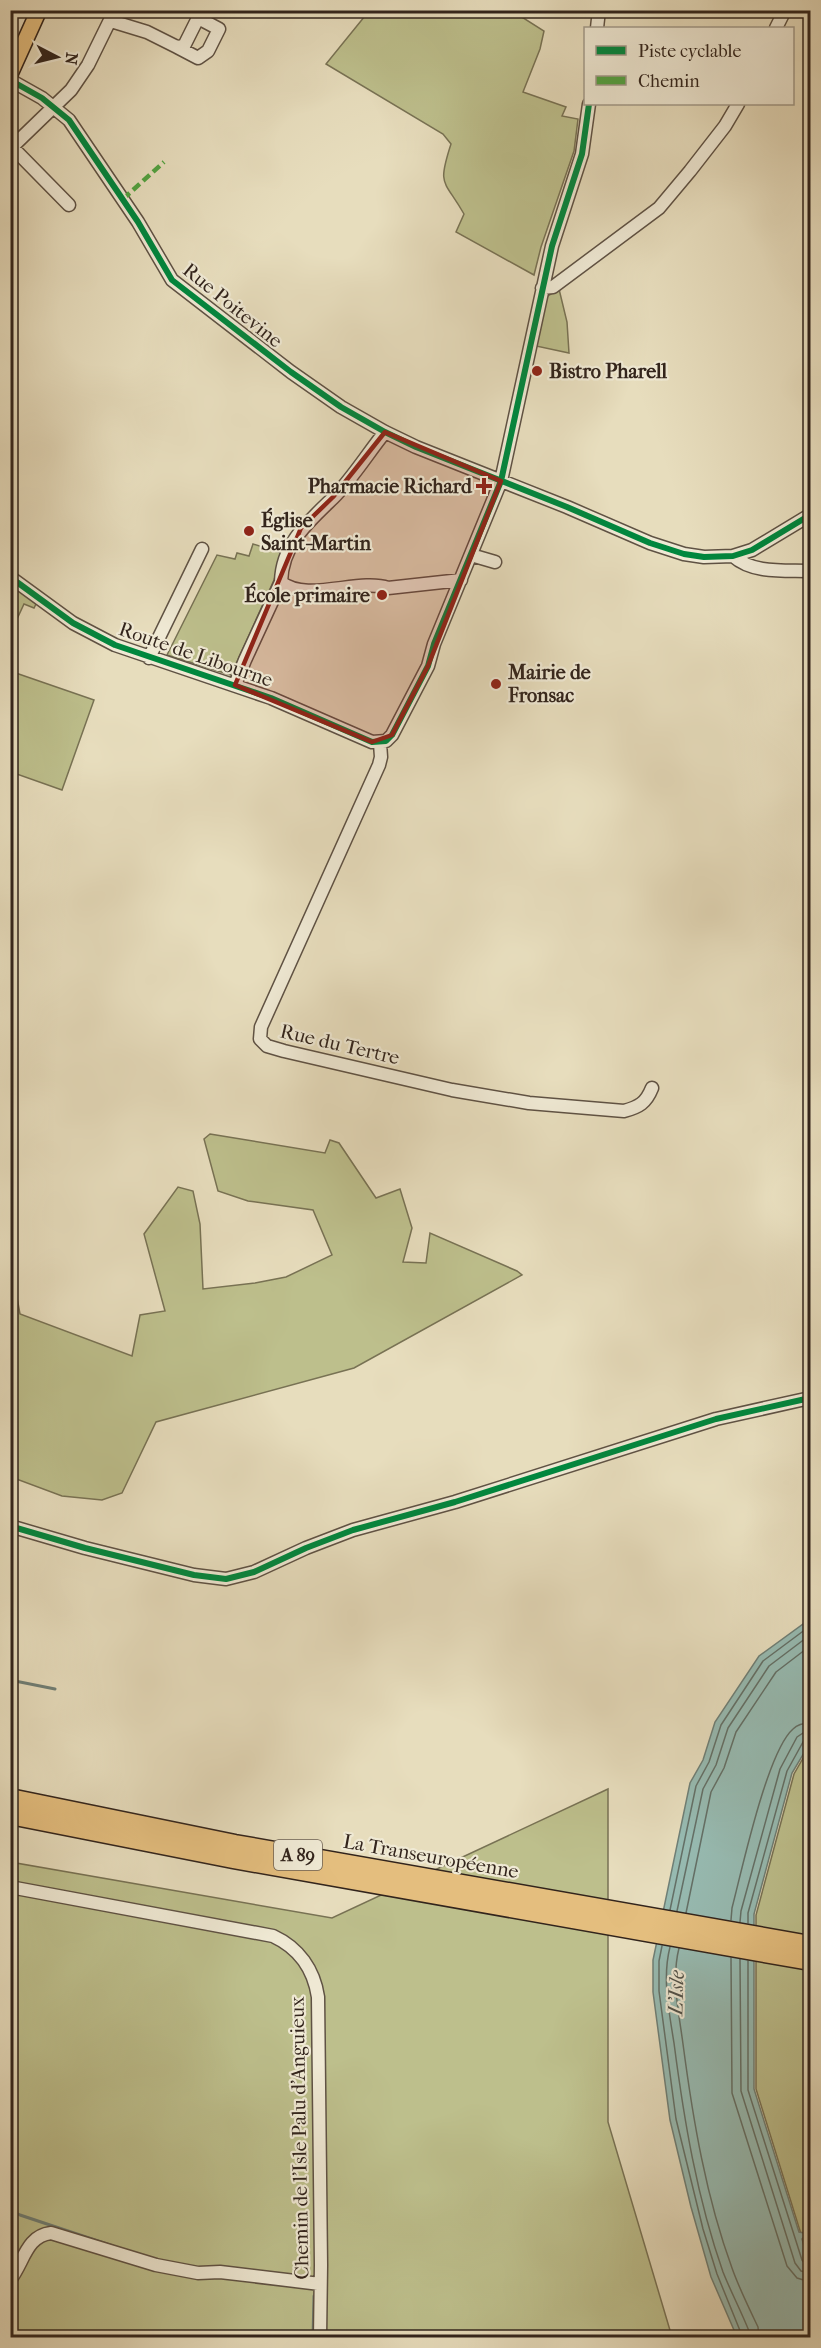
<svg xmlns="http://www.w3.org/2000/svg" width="821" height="2348" font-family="'IM FELL French Canon',serif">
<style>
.green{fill:#bdbf8c;stroke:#787254;stroke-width:1.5}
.water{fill:#97bbb2;stroke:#6f7f76;stroke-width:1.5}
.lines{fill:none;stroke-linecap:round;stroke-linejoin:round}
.shore{stroke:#647067;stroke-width:1.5}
.stream{stroke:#6f7f76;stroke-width:3}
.minor-casing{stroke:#5f5244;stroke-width:15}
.major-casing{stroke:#32241c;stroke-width:18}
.highway-casing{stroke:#32241c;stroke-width:21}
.minor{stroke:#efe9d4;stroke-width:12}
.major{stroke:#e4be7e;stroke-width:15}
.highway{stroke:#e4be7e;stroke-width:18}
.quiet{stroke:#52a341;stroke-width:4.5;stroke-dasharray:9 4.5;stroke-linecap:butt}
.cycleway-casing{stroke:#efe9d4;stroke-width:10}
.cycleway{stroke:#00873e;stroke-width:6}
.marked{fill:#8f2418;fill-opacity:0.2;stroke:#8f2418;stroke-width:4.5;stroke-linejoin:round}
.poi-dot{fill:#8f2418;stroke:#efe9d4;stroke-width:2}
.labels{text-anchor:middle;stroke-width:4.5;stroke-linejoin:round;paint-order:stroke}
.shield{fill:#efe9d4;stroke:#6b5f53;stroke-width:1.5}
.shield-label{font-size:18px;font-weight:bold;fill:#32241c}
.street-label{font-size:20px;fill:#32241c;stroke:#efe9d4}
.poi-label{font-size:20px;font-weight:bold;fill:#32241c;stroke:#efe9d4;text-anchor:start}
.water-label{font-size:21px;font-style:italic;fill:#505149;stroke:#efe9d4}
</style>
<rect width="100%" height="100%" fill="#e7ddbd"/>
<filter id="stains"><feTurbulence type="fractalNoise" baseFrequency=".00333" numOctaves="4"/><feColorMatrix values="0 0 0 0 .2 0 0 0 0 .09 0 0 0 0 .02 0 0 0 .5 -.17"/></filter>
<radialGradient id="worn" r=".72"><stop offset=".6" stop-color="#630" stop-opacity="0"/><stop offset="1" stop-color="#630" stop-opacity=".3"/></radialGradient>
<!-- green -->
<path class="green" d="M 369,11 L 519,11 L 517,14 L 544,31 L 540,49 L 523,92 L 566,107 L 562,116 L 578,119 L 574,151 L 541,247 L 534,275 L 456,232 L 464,214 C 444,179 437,187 451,144 L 443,134 L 326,64 Z
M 559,289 L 567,322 L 569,353 L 536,346 L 546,297 Z
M 253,544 L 282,553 L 274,580 L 231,675 L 167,655 L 217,555 L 235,559 L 237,553 L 249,556 Z
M 11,583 L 37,602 L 34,608 L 24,604 L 11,632 L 11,598 L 17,600 L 11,596 Z
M 10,671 L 94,700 L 62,790 L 11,772 Z
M 210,1134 L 325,1153 L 330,1140 L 339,1143 L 376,1198 L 400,1189 L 412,1228 L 403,1262 L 426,1263 L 430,1233 L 517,1271 L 522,1275 L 354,1368 L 156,1422 L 122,1493 L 102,1500 L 62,1496 L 11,1477 L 11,1265 L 20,1314 L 132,1356 L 140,1315 L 165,1311 L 144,1234 L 178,1187 L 193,1191 L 200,1224 L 203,1289 L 255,1283 L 286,1277 L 332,1255 L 313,1210 L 248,1201 L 218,1191 L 204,1139 Z
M 810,1746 L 810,2263 L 756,2089 L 756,1915 L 794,1774 Z
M 608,1789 L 608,2122 L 672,2337 L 11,2337 L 10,1862 L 332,1918 Z"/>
<!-- water -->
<path class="water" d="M 810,1619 L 810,1743 L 792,1773 L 754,1914 L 754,2089 L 799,2232 L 810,2234 L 810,2236 L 804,2237 L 802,2239 L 810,2267 L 810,2337 L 737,2337 L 711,2277 L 691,2207 L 670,2120 L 653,1992 L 653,1960 L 690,1783 L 703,1760 L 715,1722 L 759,1656 Z"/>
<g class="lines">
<!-- shore -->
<path class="shore" d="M 670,1910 L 696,1786 L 709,1762 L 721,1725 L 763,1661 L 810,1626
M 677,1911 L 703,1789 L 716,1765 L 728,1728 L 769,1666 L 810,1635
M 686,1913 L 711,1792 L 724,1768 L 736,1732 L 776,1672 L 810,1646
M 731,1920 L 732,1908 C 742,1870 767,1752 793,1729 C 798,1724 804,1723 810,1723
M 740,1922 L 741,1911 L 780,1769 L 797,1737 L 803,1733 L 810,1732
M 748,1923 L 748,1913 L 787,1771 L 803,1742 L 810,1739
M 662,1946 L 659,1961 L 659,1991 L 676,2119 L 703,2229 L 717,2274 L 743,2338
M 670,1947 C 662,1978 669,2011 674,2043 C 684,2120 697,2198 723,2272 C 731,2292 741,2311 749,2331 L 750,2338
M 679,1948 C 671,1980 679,2013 683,2044 C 693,2120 706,2197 732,2268 C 739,2288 749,2308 758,2327 L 759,2338
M 731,1958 L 732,2093 L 787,2266 L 797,2278 L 810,2282
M 740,1959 L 741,2091 L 795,2263 L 801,2271 L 810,2273
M 748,1961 L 748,2090 L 802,2260 L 805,2264 L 810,2265"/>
<!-- stream -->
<path class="stream" d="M 10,1680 L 55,1689
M 10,2210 L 20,2215 L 113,2246
M 313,2338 L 314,2296"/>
<!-- minor casing -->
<g class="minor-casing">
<path id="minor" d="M 111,21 L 147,32 L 177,47 L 184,46 L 197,20 L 202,20 L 219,29 L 208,51 L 198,58 L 177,47
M 597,28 L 599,10
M 776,28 L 785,10
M 10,80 L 42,98 L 69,120 L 138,222 L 172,280 L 291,372 L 341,407 L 385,432 L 416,447 L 567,507 L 650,543 L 684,554 L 704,557 L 733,556 L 752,550 L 810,515
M 12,147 L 69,205
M 10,149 L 71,90 L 88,65 L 115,10
M 542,288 L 553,287 L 659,208 L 690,171 L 725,126 L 738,104
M 385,432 C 368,453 352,479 333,498 C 308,522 282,544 281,582 C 306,603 359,578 388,588 L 461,580
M 471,555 L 495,562
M 733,556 C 753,574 785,570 810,571
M 10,577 L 73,623 L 115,645 L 271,698 L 372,742 L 386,741 L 392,735 L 428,666 L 434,644 L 501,481 L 552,246 L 582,154 L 589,104
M 149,658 L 202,549
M 235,685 L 245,660 L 281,582
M 380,743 L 381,757 L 379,765 L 261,1027 L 260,1039 L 267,1046 L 284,1051 L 452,1090 L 529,1103 L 624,1111 C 639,1107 646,1103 652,1088
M 10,1526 L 85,1548 L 194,1575 L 226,1579 L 254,1572 L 306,1548 L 353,1530 L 455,1502 L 716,1419 L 810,1398
M 10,1887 L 273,1936 C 299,1948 314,1970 318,1997 L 321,2265 L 320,2338
M 10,2280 C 24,2262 26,2236 51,2233 L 156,2265 L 198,2273 L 220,2272 L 320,2284"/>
</g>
<!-- major casing -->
<g class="major-casing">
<path id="major" d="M 10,74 L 39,10"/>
</g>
<!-- highway casing -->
<g class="highway-casing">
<path id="highway" d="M 10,1798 L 235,1844 L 810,1945
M 10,1815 L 233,1859 L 810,1961"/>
</g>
<!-- minor -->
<use href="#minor" class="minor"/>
<!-- major -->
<use href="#major" class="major"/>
<!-- highway -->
<use href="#highway" class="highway"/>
<!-- quiet -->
<path class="quiet" d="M 123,199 L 164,162"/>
<!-- cycleway casing -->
<g class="cycleway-casing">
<path id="cycleway" d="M 10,80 L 42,98 L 69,120 L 138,222 L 172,280 L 291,372 L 341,407 L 385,432 L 416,447 L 567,507 L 650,543 L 684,554 L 704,557 L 733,556 L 752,550 L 810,515
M 10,577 L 73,623 L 115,645 L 271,698 L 372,742 L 386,741 L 392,735 L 428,666 L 434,644 L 501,481 L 552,246 L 582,154 L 589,104
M 10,1526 L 85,1548 L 194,1575 L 226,1579 L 254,1572 L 306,1548 L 353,1530 L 455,1502 L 716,1419 L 810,1398"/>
</g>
<!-- cycleway -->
<use href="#cycleway" class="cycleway"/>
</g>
<!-- marked area -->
<path class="marked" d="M 385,432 L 501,481 L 428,666 L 392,735 L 372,742 L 235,685 L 301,528 L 333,497 Z"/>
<!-- markers -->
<g class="poi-dot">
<circle cx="537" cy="371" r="6"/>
<path d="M481 477h6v6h6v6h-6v6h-6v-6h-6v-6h6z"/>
<circle cx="249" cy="531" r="6"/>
<circle cx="382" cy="595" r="6"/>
<circle cx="496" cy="684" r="6"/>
</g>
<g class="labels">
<!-- shield labels -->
<rect class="shield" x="274" y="1840" width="48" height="30" rx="4.5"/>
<g class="shield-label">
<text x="298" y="1861">A 89</text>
</g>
<!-- street labels -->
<g class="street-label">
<text transform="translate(233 305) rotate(39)" y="7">Rue Poitevine</text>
<text transform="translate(196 654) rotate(19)" y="7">Route de Libourne</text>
<text transform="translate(340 1044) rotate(13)" y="7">Rue du Tertre</text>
<text transform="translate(431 1856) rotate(10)" y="7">La Transeuropéenne</text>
<text transform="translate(299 2138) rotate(-91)" y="7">Chemin de l'Isle Palu d’Anguieux</text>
</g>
<!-- poi labels -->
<g class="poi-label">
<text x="549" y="378">Bistro Pharell</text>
<text x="472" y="493" text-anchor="end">Pharmacie Richard</text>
<text x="261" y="527">Église<tspan x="261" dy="23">Saint-Martin</tspan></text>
<text x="370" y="602" text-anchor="end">École primaire</text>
<text x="508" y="679">Mairie de<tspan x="508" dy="23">Fronsac</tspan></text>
</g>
<!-- water labels -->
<g class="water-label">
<text transform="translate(676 1993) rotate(-88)" y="7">L'Isle</text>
</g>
</g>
<!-- margin -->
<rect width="821" height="2348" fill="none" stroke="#e7ddbd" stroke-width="36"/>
<rect x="12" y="12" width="797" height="2324" fill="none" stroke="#32241c" stroke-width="3"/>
<rect x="18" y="18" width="785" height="2312" fill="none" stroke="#32241c" stroke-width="1.5"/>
<!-- legend -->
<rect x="584" y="27" width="210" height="78" fill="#efe9d4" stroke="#a39a8a" stroke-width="1.5"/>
<rect x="596" y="46" width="30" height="9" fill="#00873e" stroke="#a39a8a" stroke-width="1.5"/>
<text x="638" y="57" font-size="18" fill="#32241c">Piste cyclable</text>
<rect x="596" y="76" width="30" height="9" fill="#52a341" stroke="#a39a8a" stroke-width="1.5"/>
<text x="638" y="87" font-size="18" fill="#32241c">Chemin</text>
<!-- north arrow -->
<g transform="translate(57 57) rotate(97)" stroke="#efe9d4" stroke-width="4.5" paint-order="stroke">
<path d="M0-4.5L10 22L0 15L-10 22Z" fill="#32241c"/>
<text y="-9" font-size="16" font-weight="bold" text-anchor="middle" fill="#32241c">N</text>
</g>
<rect width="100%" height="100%" filter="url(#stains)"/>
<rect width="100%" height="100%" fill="url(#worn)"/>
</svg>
